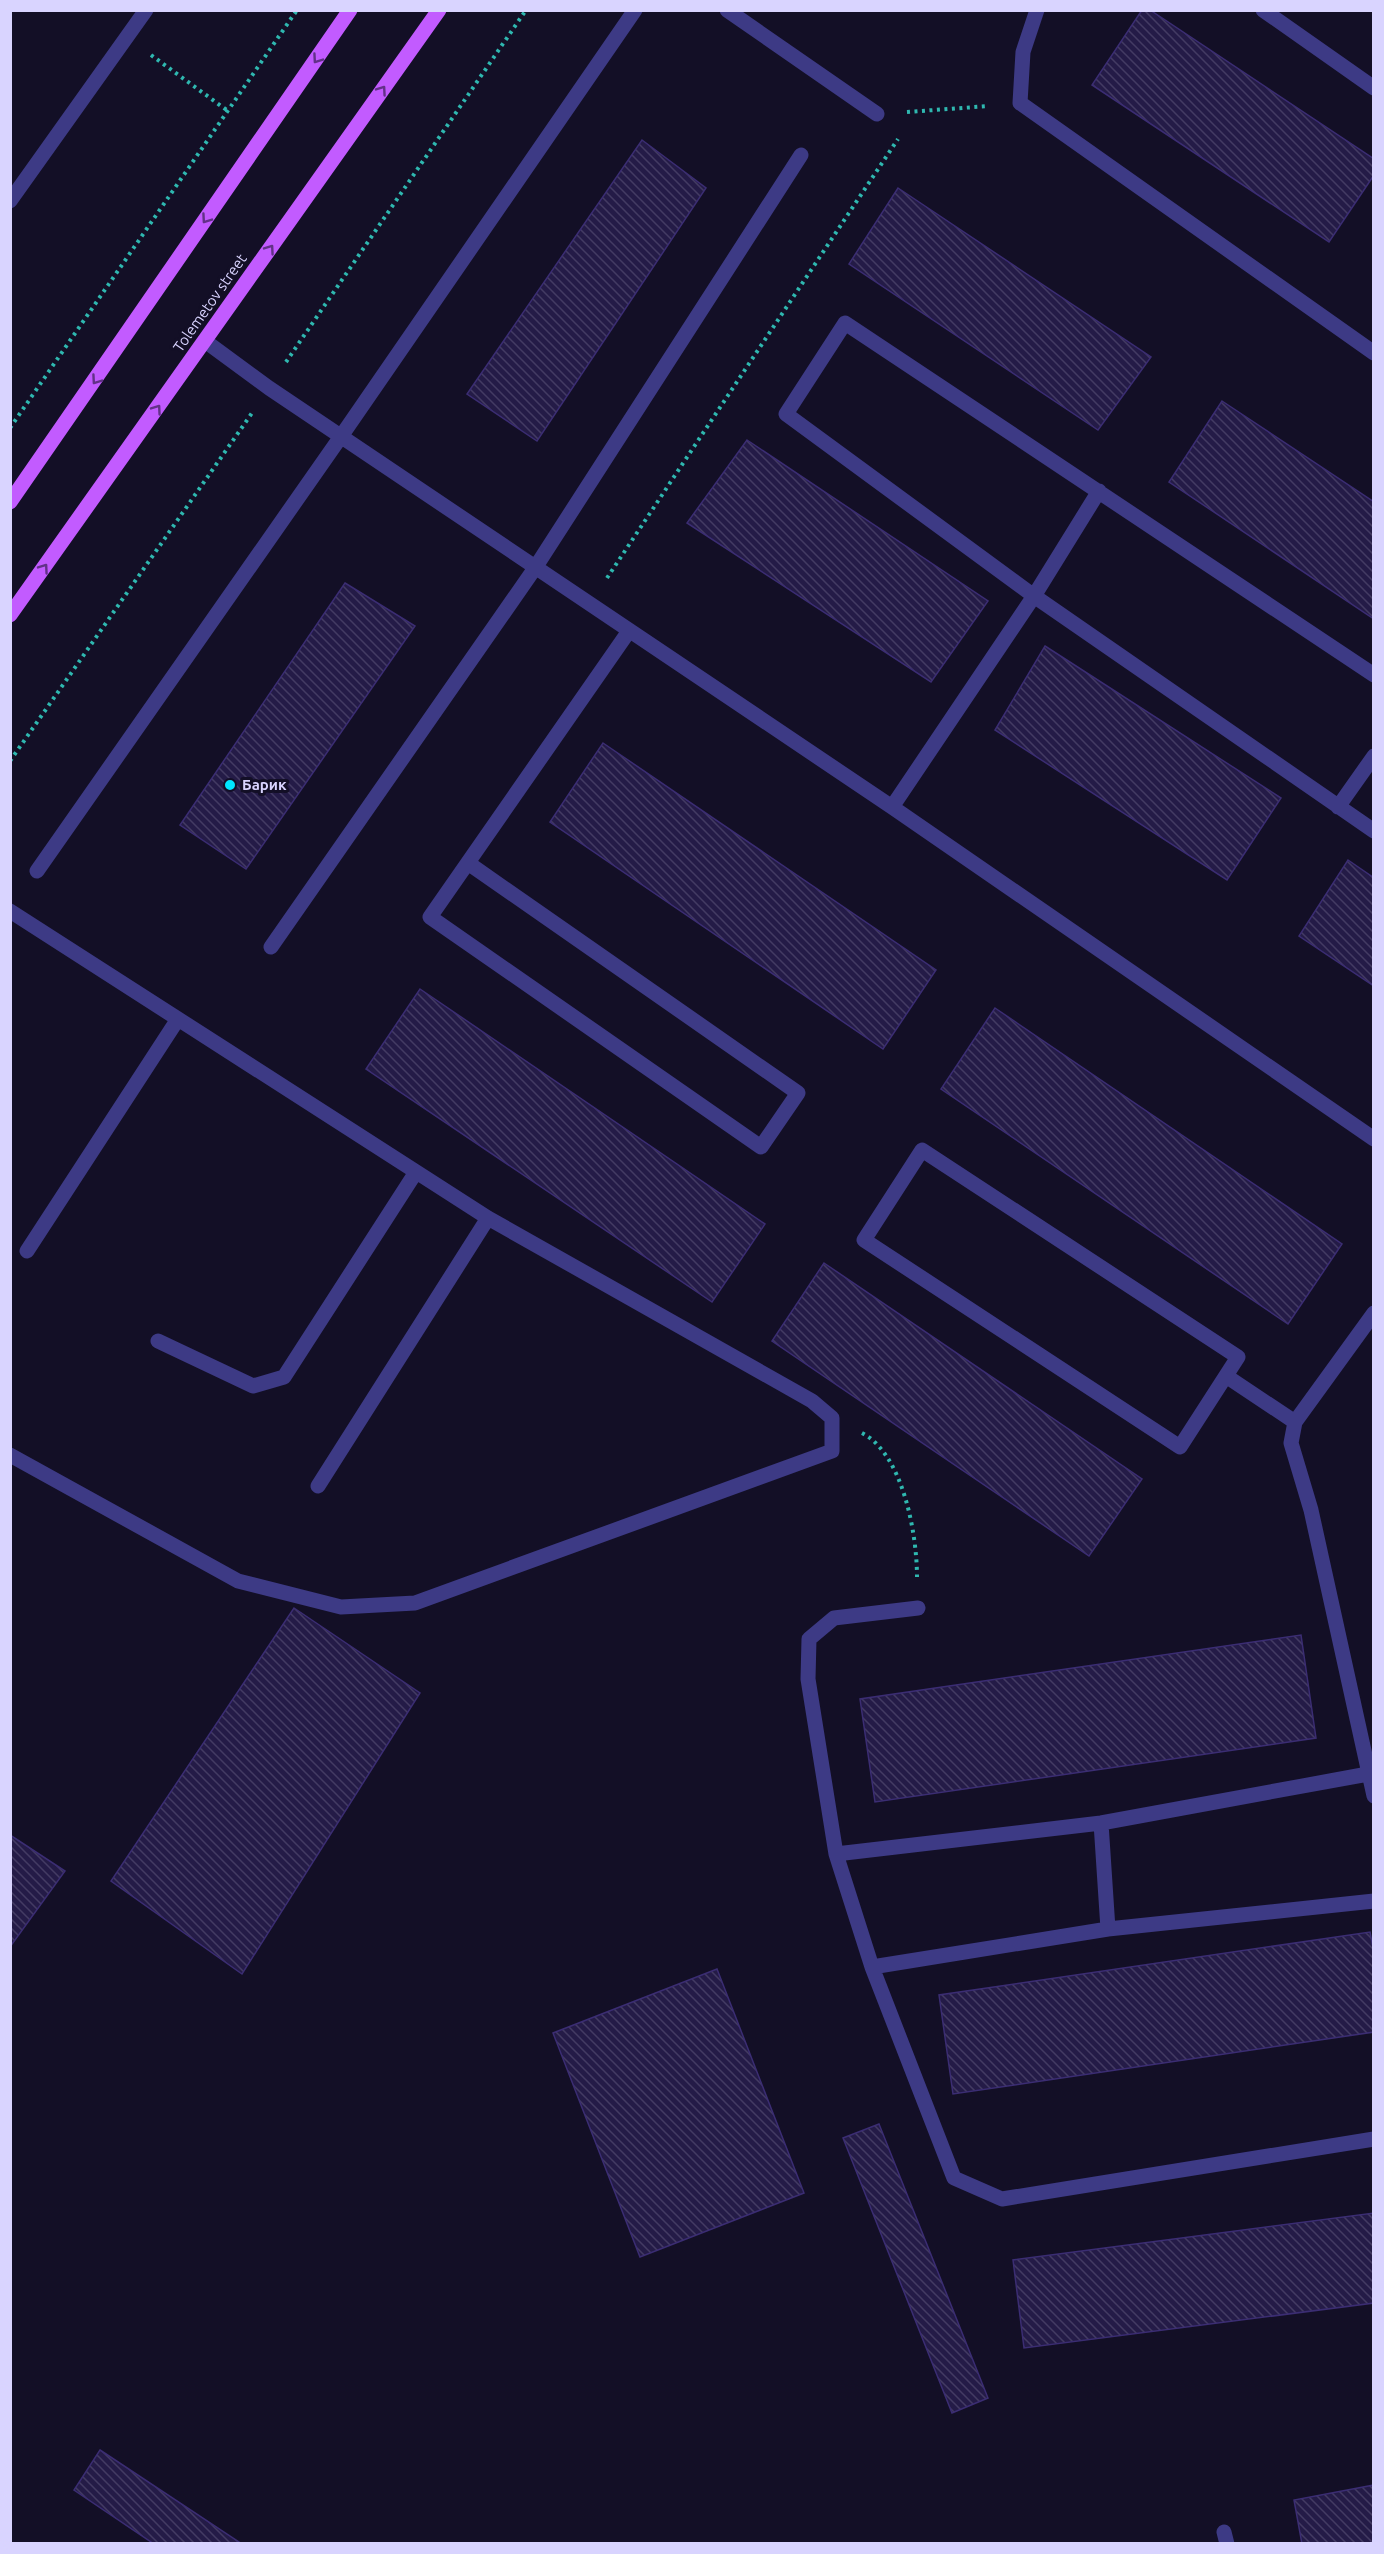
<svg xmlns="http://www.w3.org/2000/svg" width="1384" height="2554" font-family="Ubuntu,sans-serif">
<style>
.building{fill:url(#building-back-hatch);stroke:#3b2d73;stroke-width:1.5}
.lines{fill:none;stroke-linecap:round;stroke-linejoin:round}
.path{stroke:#2fb8b0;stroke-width:4;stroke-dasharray:3 4.5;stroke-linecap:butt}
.minor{stroke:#3d3a85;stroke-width:15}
.major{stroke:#c25bff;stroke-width:15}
.oneway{stroke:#623188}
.poi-dot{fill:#00e5ff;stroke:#130f26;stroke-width:2}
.labels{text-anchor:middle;stroke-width:6;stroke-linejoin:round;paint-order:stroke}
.street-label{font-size:15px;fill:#d9d4ff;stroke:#130f26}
.poi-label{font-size:15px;font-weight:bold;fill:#d9d4ff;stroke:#130f26;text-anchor:start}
</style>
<defs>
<pattern id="building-back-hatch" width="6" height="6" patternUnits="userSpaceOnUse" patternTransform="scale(1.5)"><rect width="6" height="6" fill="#241b47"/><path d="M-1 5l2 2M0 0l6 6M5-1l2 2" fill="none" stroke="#433b63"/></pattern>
</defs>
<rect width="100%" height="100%" fill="#130f26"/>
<!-- building -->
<path class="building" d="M 1142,10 L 1150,10 L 1374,159 L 1374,175 L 1329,242 L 1092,85 Z
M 642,140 L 706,188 L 537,441 L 467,394 Z
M 898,188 L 1151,357 L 1098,430 L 849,264 Z
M 1222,401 L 1374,502 L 1374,619 L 1169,482 Z
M 747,440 L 988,601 L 931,682 L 687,523 Z
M 345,583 L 415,626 L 246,869 L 180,825 Z
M 1045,646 L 1281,798 L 1227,880 L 995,730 Z
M 603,743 L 936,970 L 883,1049 L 550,822 Z
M 1348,860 L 1374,878 L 1374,986 L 1299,936 Z
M 420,989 L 765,1224 L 712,1302 L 366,1069 Z
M 995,1008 L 1342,1244 L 1288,1324 L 941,1089 Z
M 824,1263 L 1142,1479 L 1089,1556 L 772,1341 Z
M 294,1608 L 420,1693 L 242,1974 L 111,1881 Z
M 1301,1635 L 1316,1738 L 875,1802 L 860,1699 Z
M 10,1835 L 65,1871 L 10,1947 Z
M 1370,1932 L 1374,1953 L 1374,2032 L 953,2094 L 939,1995 Z
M 717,1969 L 804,2193 L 640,2257 L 553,2033 Z
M 879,2124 L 988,2398 L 952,2413 L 843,2138 Z
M 1374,2213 L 1374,2303 L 1024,2348 L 1013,2260 Z
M 100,2450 L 242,2544 L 154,2544 L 74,2490 Z
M 1374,2485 L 1374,2544 L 1302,2544 L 1294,2500 Z"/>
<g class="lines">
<!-- path -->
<path class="path" d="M 151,55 L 228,111
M 907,112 L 989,106
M 286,362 L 526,10
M 10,428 L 297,10
M 607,578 L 898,139
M 10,761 L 252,413
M 862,1433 C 903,1454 917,1534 917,1577"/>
<!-- minor -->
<path class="minor" d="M 727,10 L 877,114
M 1037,10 L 1023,52 L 1020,103 L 1374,353
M 1263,10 L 1374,88
M 10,201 L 146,10
M 205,341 L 269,388 L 892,807 L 1374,1139
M 1374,675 L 845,323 L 786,414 L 1034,596 L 1374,831
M 892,807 L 1034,596 L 1099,491
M 1338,807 L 1374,756
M 468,863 L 798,1093 L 761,1147 L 430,917 L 629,631
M 37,871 L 342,435 L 635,10
M 10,911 L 488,1218 L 812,1401 L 832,1418 L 832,1451 L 415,1603 L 341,1607 L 238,1581 L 10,1455
M 271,947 L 535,568 L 801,155
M 922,1150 L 1238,1357 L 1180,1447 L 864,1240 Z
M 27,1251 L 178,1019
M 1374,1313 L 1295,1422 L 1291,1443 L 1311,1510 L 1374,1796
M 158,1341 L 253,1386 L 284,1377 L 416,1172
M 1226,1376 L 1295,1422
M 318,1486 L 488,1218
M 1368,1774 L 1101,1823 L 836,1854 L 872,1967 L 1108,1929 L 1374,1901
M 1101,1823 L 1108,1929
M 836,1854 L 808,1679 L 809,1639 L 834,1618 L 918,1608
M 872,1967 L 954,2178 L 1002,2199 L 1374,2139
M 1224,2532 L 1227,2544"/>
<!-- major -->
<path class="major" d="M 10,502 L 350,10
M 10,615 L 439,10"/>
</g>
<!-- one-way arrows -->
<defs><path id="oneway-chevron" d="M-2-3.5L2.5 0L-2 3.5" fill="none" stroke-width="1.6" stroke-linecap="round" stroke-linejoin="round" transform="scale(1.5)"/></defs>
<g class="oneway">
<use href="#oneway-chevron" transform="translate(317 59) rotate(125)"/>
<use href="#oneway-chevron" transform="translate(382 90) rotate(-55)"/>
<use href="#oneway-chevron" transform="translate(206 219) rotate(125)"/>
<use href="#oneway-chevron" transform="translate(270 249) rotate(-55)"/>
<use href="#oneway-chevron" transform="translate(96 380) rotate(125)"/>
<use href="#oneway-chevron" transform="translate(157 409) rotate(-55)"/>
<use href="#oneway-chevron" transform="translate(44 568) rotate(-55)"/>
</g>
<!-- markers -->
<circle class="poi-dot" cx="230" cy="785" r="6"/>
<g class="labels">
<!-- street labels -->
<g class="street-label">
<text transform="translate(210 303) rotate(-55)" y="5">Tolemetov street</text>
</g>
<!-- poi labels -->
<g class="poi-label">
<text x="242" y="790">Барик</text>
</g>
</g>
<!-- border -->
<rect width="1384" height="2554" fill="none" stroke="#d9d4ff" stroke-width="24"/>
</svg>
